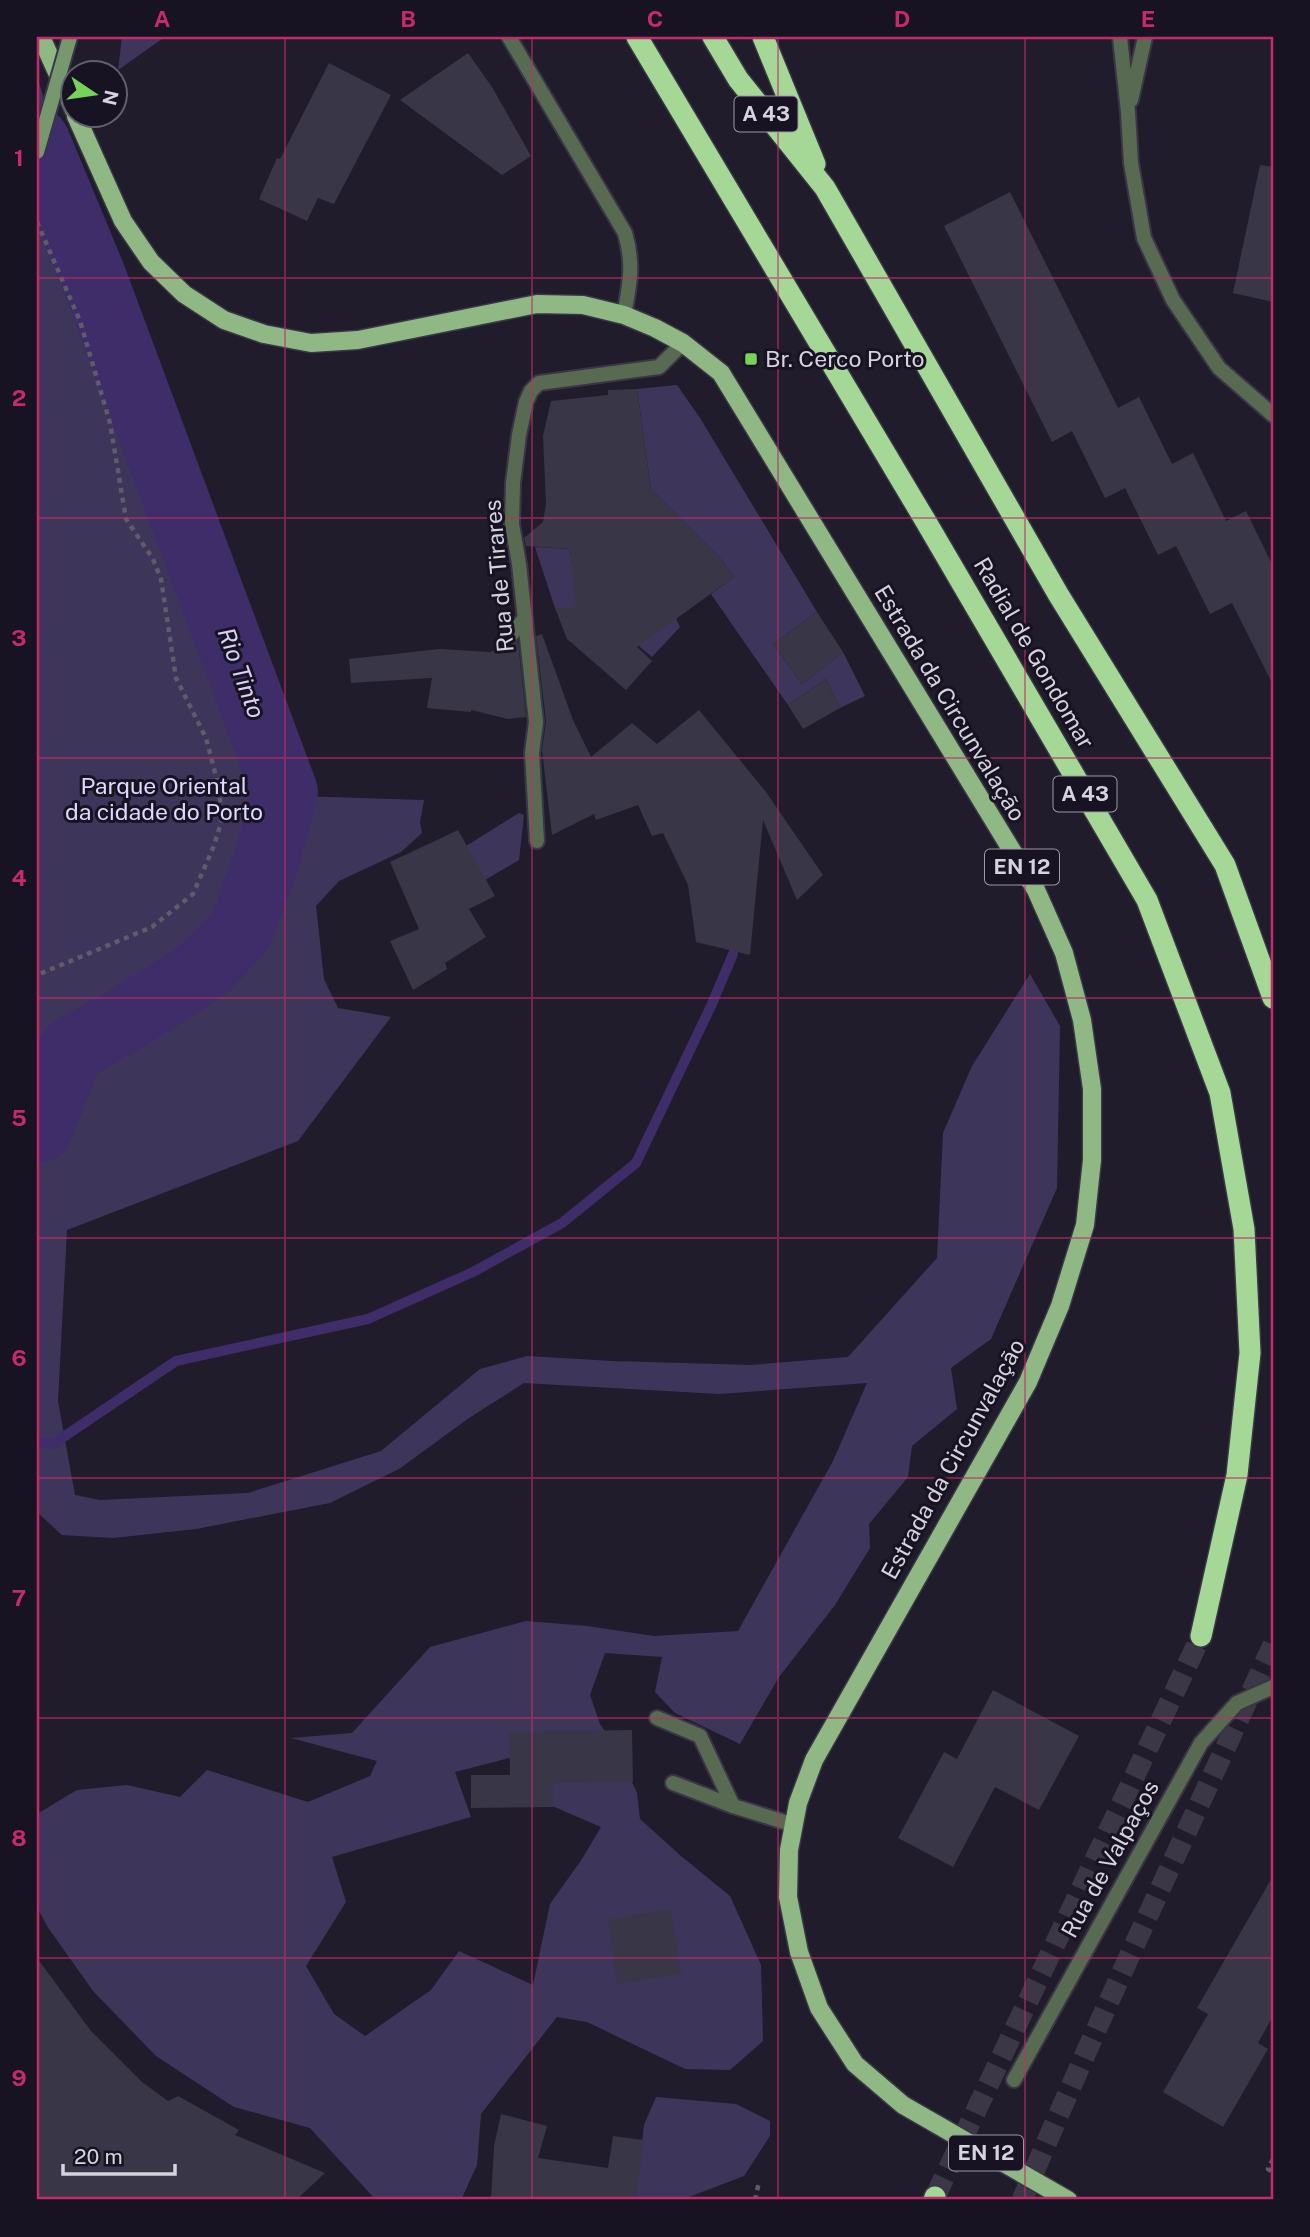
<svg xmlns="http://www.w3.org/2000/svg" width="1310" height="2237" font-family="'Public Sans',sans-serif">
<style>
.green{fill:#3e365a;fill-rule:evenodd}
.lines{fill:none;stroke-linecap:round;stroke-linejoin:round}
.stream{stroke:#3e2d69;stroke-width:10}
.river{stroke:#3e2d69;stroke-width:66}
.building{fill:#393647}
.motorway-tunnel{stroke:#3b3747;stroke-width:21;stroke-dasharray:21 10;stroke-linecap:butt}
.service-casing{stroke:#393645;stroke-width:18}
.minor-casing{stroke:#393645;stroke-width:18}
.primary-casing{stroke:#393645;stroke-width:21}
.motorway-casing{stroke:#393645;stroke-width:24}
.path{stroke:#5f5b6a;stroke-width:4.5;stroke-dasharray:5 5;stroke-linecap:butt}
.service{stroke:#586b52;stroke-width:14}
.minor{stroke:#586b52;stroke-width:14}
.primary{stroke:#8fb884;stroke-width:18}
.motorway{stroke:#a5d797;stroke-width:21}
.secondary-bridge-casing{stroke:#393645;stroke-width:18;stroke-linecap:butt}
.secondary-bridge{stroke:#77976e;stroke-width:14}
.grid{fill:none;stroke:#c42b68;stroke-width:2;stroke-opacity:0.55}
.poi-dot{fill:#76d25a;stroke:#171322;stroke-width:2.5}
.labels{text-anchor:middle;stroke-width:6;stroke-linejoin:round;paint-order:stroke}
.shield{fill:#171322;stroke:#9c99a6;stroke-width:2}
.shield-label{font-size:21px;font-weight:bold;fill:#d5d3de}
.poi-label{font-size:23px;fill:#d5d3de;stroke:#171322;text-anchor:start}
.street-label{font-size:23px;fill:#d5d3de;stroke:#171322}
.park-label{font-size:23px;fill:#dfd8ff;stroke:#171322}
.water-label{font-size:24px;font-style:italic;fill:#d8d1f7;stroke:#171322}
.neatline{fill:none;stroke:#c42b68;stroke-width:2.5}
.grid-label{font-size:23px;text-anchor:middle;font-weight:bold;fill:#c42b68}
</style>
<rect width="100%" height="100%" fill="#201c2c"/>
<!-- green -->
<path class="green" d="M 122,37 L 165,37 L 118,70 Z
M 37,76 L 87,237 L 243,644 L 298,796 L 424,800 L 420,822 L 422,833 L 401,852 L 339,881 L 316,906 L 324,979 L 338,1008 L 391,1017 L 298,1141 L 67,1230 L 58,1401 L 75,1495 L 100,1500 L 248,1493 L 381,1451 L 480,1369 L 527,1356 L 612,1361 L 751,1365 L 848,1357 L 937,1258 L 943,1133 L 972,1066 L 1030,974 L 1060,1026 L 1057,1188 L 991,1339 L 951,1368 L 957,1409 L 912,1446 L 908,1477 L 869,1524 L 870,1548 L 835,1605 L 779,1677 L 740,1744 L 675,1713 L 655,1692 L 662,1657 L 605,1653 L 590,1695 L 600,1724 L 617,1750 L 637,1793 L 640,1819 L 681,1856 L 730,1896 L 761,1965 L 763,2041 L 730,2070 L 685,2069 L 587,2022 L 557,2017 L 481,2114 L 477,2165 L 461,2200 L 376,2200 L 310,2128 L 234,2107 L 156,2056 L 93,1991 L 47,1926 L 37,1907 L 37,1814 L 77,1790 L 127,1785 L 180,1797 L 207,1770 L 308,1802 L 370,1776 L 377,1761 L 291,1738 L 352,1733 L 430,1647 L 526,1621 L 587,1626 L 654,1636 L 738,1631 L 833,1461 L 867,1383 L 719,1394 L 524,1383 L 469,1418 L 399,1469 L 330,1503 L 196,1529 L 113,1538 L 62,1535 L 37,1512 ZM 525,1754 L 538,1800 L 601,1827 L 582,1859 L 550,1904 L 533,1985 L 459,1951 L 431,1990 L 365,2036 L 334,2014 L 306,1966 L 346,1902 L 332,1857 L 471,1817 L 455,1772 Z
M 677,385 L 700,418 L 817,612 L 773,644 L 802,684 L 843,652 L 865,696 L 840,708 L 826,679 L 788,705 L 711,594 L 734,577 L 719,557 L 651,489 L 637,389 Z
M 535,547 L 570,549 L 572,566 L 676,619 L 680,627 L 652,657 L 594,608 L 555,608 Z
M 519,813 L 524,815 L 519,860 L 485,880 L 466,846 Z
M 656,2097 L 736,2104 L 770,2121 L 770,2136 L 744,2176 L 681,2200 L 635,2200 L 644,2125 Z"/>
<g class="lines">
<!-- stream -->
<path class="stream" d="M 37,1442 L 53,1444 L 176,1361 L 368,1319 L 473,1272 L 562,1223 L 636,1163 L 711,1006 L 733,954"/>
<!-- river -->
<path class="river" d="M 37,141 L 93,276 L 285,792 L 267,859 L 241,930 L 207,967 L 133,1015 L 71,1050 L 40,1129 L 37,1130"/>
</g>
<!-- building -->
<path class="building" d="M 468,53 L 492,87 L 531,156 L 502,175 L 400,100 Z
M 329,63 L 391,95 L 334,204 L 318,198 L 307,221 L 259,199 L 277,158 L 280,159 Z
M 1260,165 L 1273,167 L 1273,302 L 1233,293 Z
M 1010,192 L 1118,408 L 1139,397 L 1172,464 L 1193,453 L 1226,521 L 1246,511 L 1273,566 L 1273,685 L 1232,603 L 1210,614 L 1176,546 L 1158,555 L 1125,488 L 1105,498 L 1072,431 L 1052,442 L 944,226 Z
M 637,389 L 651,489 L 719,557 L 734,577 L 637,647 L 652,661 L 626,690 L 567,639 L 555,608 L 576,608 L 570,549 L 526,546 L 524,538 L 543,522 L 546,504 L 543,436 L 551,401 L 608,395 L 608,390 Z
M 817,612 L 843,652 L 802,684 L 773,644 Z
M 542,634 L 573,720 L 591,757 L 632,723 L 657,744 L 699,710 L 766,792 L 823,875 L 797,900 L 763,820 L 750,955 L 696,942 L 688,885 L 663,833 L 652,836 L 638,805 L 596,820 L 594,814 L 552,835 L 542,750 L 546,721 L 536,636 Z
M 518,642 L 526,717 L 508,719 L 471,710 L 471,712 L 427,708 L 432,678 L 351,683 L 349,659 L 440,649 L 490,652 Z
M 826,679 L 840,708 L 803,729 L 788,705 Z
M 458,830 L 495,896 L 469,909 L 486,937 L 445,963 L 447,969 L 413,990 L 390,941 L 419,929 L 390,862 Z
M 993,1690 L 1079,1736 L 1039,1810 L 995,1787 L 953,1867 L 898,1838 L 944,1752 L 957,1759 Z
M 632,1730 L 633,1782 L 553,1783 L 553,1807 L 471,1808 L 471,1775 L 510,1775 L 509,1732 Z
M 1273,1876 L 1273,2016 L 1258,2043 L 1268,2049 L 1223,2127 L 1163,2092 L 1208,2014 L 1197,2008 Z
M 671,1909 L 681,1974 L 617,1984 L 608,1920 Z
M 37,1958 L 91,2031 L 142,2082 L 168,2101 L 178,2096 L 239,2130 L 235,2135 L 325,2173 L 296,2200 L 37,2200 Z
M 501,2114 L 547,2126 L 538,2158 L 608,2168 L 613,2136 L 644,2140 L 635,2200 L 491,2200 L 494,2146 Z"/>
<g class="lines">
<!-- motorway-tunnel -->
<path class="motorway-tunnel" d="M 935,2197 L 1201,1636
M 1022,2200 C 1101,2013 1188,1829 1273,1645"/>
<!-- service casing -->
<g class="service-casing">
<path id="service" d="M 657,1718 L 700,1736 L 733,1806"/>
</g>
<!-- minor casing -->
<g class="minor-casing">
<path id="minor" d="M 509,37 L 625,233 C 634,264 630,283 624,315
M 1120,37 L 1128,112 L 1131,163 L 1144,238 L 1173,300 L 1219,368 L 1273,415
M 1131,100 L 1145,37
M 510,636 L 525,618
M 537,841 L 532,753 L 536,722 L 519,564 L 512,524 L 513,483 L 519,435 L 526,402 L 531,391 L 539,383 L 659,367 L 683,343
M 673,1783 L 733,1806 L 794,1825
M 1014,2080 L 1201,1743 L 1237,1703 L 1273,1687"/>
</g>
<!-- primary casing -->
<g class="primary-casing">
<path id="primary" d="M 41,37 L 74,110
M 76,116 L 123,221 L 151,262 L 184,294 L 224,320 L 264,334 L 311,343 L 358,340 L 537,304 L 583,305 L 624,315 L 655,328 L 683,343 L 721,373 L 1036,890 L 1064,953 L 1082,1020 L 1092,1089 L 1092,1160 L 1085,1225 L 1060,1306 L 1028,1382 L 814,1760 L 798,1803 L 789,1850 L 788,1897 L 799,1952 L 819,2008 L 855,2064 L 903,2105 L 1068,2200"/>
</g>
<!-- motorway casing -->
<g class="motorway-casing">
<path id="motorway" d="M 637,37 L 925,520 L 1147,900 L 1220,1093 L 1244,1229 L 1250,1353 L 1237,1475 L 1201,1636
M 713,37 L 738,79 L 825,188 L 1058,594 L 1225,865 L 1273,998
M 763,37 L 815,164
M 934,2200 L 935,2197"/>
</g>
<!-- path -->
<path class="path" d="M 37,222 L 80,321 L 110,423 L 126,519 L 153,559 L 161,579 L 176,678 L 206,738 L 219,788 L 222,820 L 213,848 L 193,894 L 152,927 L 37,975
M 1273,2159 L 1268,2169 L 1273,2172
M 755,2200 L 759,2182"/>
<!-- service -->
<use href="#service" class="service"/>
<!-- minor -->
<use href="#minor" class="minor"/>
<!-- primary -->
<use href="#primary" class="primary"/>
<!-- motorway -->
<use href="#motorway" class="motorway"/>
<!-- secondary-bridge casing -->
<g class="secondary-bridge-casing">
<path id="secondary-bridge" d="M 37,152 L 70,37"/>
</g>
<!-- secondary-bridge -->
<use href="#secondary-bridge" class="secondary-bridge"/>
</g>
<!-- grid -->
<path class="grid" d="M 285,37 L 285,2200M 532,37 L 532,2200M 778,37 L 778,2200M 1025,37 L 1025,2200M 37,278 L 1273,278M 37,518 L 1273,518M 37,758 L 1273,758M 37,998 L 1273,998M 37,1238 L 1273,1238M 37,1478 L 1273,1478M 37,1718 L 1273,1718M 37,1958 L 1273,1958"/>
<!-- markers -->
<rect class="poi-dot" x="744" y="352" width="14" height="14" rx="3.5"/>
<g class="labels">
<!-- shield labels -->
<g class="shield">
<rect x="734.5" y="96.5" width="63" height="35" rx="5"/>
<rect x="1053.5" y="776.5" width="63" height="35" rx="5"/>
<rect x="985" y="849.5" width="74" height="35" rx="5"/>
<rect x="949" y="2135.5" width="74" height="35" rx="5"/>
</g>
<g class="shield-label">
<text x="766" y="121">A 43</text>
<text x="1085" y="801">A 43</text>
<text x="1022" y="874">EN 12</text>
<text x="986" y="2160">EN 12</text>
</g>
<!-- poi labels -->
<g class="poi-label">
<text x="765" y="367">Br. Cerco Porto</text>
</g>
<!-- street labels -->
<g class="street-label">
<text transform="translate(499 576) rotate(-95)" y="8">Rua de Tirares</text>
<text transform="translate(1034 653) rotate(60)" y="8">Radial de Gondomar</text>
<text transform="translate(950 703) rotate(59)" y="8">Estrada da Circunvalação</text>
<text transform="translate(953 1459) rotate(-61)" y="8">Estrada da Circunvalação</text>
<text transform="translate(1110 1859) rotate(-61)" y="8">Rua de Valpaços</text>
</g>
<!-- park labels -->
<g class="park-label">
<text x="164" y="794">Parque Oriental<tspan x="164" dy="26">da cidade do Porto</tspan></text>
</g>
<!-- water labels -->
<g class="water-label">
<text transform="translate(241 673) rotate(70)" y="8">Rio Tinto</text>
</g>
</g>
<!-- border -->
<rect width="1310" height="2237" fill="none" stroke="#171322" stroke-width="77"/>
<!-- north arrow -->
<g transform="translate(94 94) rotate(103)"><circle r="33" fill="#171322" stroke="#63606d" stroke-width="2"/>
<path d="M0-5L12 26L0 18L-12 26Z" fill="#76d25a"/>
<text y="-10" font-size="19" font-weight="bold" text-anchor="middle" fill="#d5d3de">N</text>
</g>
<!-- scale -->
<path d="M63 2164v10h112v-10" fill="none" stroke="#d5d3de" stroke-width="3.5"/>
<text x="74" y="2164" font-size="21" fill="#d5d3de" stroke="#171322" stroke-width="5" paint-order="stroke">20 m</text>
<rect x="38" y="38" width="1234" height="2160" class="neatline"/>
<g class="grid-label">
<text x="162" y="27">A</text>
<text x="408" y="27">B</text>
<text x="655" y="27">C</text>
<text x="902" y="27">D</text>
<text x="1148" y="27">E</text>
<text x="19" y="166">1</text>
<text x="19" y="406">2</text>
<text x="19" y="646">3</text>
<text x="19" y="886">4</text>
<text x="19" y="1126">5</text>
<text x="19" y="1366">6</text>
<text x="19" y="1606">7</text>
<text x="19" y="1846">8</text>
<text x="19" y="2086">9</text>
</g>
</svg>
